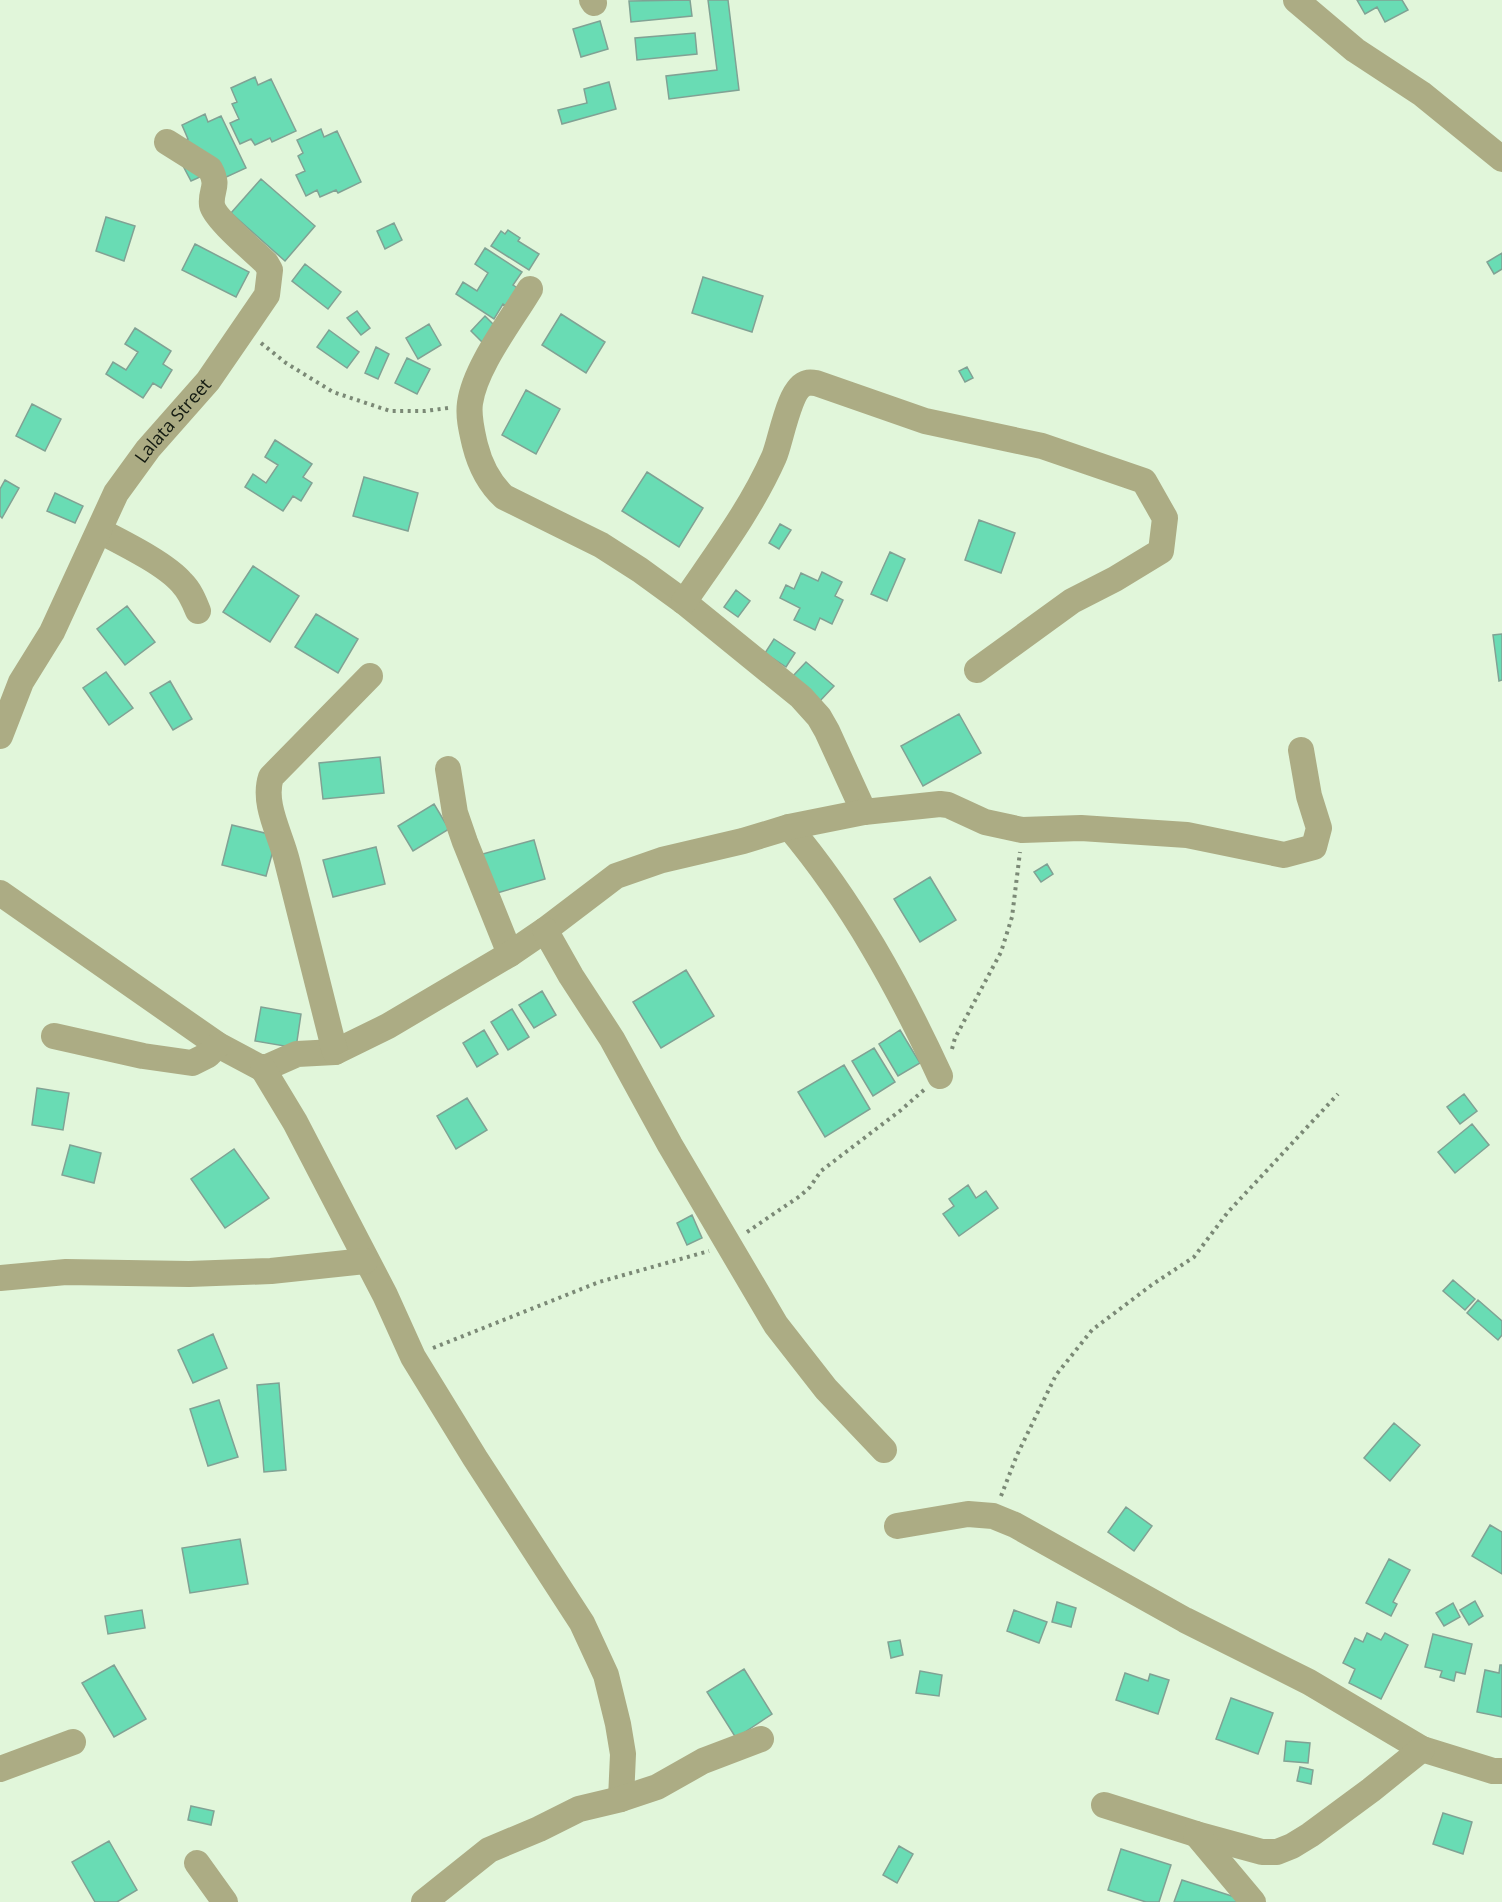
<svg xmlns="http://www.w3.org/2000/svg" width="1502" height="1902" font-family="'Open Sans',sans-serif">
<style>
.building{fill:#69dcb4;stroke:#80a294;stroke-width:1.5}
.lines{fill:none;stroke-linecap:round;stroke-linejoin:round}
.path{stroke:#7b8976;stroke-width:4;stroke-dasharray:3 4.5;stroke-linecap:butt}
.minor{stroke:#acac84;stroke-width:26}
.labels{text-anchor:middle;stroke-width:6;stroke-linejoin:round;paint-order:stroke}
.street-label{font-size:18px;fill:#141b12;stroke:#e1f6da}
</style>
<rect width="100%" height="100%" fill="#e1f6da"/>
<!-- building -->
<path class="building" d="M 690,0 L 692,16 L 631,22 L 629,1 Z
M 708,0 L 728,0 L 739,90 L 669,99 L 666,76 L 717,70 Z
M 1357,0 L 1402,0 L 1408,10 L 1385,22 L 1377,7 L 1365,14 Z
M 600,21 L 608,49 L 581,57 L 573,29 Z
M 695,33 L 697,54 L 637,60 L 635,38 Z
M 255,77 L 258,85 L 271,79 L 296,131 L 272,142 L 270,138 L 255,145 L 251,139 L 240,144 L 230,123 L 239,119 L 232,104 L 237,102 L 231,88 Z
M 609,82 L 616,109 L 562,124 L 558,110 L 587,103 L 584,89 Z
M 205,114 L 208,122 L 221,116 L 246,168 L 222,179 L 202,176 L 191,181 L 180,160 L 182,141 L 188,139 L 182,125 Z
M 321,129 L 324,137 L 337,131 L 361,182 L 338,193 L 336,190 L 320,197 L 317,190 L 306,196 L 296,175 L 305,171 L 298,156 L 303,153 L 297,140 Z
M 261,179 L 315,226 L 285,261 L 231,213 Z
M 106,217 L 135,226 L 124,261 L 96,251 Z
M 394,223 L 402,240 L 385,249 L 377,231 Z
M 508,230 L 520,238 L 518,241 L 539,254 L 529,270 L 491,246 L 501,231 L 505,234 Z
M 195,244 L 249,272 L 236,297 L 182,270 Z
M 485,248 L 522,272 L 513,285 L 522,291 L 511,309 L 503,304 L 494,319 L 456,294 L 463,282 L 477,291 L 488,273 L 475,264 Z
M 1502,253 L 1502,269 L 1494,274 L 1487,262 Z
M 305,264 L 341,292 L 328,309 L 292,281 Z
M 703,277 L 763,296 L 752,332 L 692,313 Z
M 357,311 L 370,328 L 361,335 L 347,318 Z
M 561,314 L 605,342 L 586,373 L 542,345 Z
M 485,316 L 501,332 L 487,347 L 471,331 Z
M 429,324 L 441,345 L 418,359 L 406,338 Z
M 135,328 L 171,351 L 163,364 L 172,370 L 161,388 L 153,383 L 143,398 L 106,374 L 113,362 L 126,370 L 138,352 L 125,344 Z
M 329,330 L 359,352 L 347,368 L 317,347 Z
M 376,347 L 389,354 L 378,379 L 365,373 Z
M 407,358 L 430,369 L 417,394 L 395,383 Z
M 967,367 L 973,378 L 965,382 L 959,371 Z
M 526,390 L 560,409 L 536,454 L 502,435 Z
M 32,404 L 61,419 L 45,451 L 16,436 Z
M 275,440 L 312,464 L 303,477 L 312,483 L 301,501 L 293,496 L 283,511 L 245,487 L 253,474 L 266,483 L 278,465 L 265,457 Z
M 647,472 L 703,508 L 679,547 L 622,511 Z
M 364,477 L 418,493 L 408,531 L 353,516 Z
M 5,480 L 19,488 L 2,518 L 0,516 L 0,489 Z
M 55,493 L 83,506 L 75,523 L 47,511 Z
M 979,520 L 1015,533 L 1001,573 L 965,560 Z
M 780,524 L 791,530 L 779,549 L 769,543 Z
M 890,552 L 905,559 L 887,601 L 871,594 Z
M 253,566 L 299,596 L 270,642 L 223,612 Z
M 822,572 L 842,582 L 835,596 L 843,600 L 832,624 L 820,618 L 815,630 L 794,620 L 800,608 L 780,598 L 786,585 L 794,589 L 801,573 L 818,581 Z
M 736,590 L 750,601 L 738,617 L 724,607 Z
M 127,606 L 155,642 L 125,665 L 97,629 Z
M 316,614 L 358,639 L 338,673 L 295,647 Z
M 1502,634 L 1502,680 L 1499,681 L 1493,635 Z
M 774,639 L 795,653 L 786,667 L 765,653 Z
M 806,662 L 834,686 L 819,702 L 792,677 Z
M 106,672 L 133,708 L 109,725 L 83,688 Z
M 170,681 L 192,719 L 173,730 L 150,693 Z
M 959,714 L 981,753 L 923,786 L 901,746 Z
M 380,757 L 384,793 L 323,799 L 319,763 Z
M 434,804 L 449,829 L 413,851 L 398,826 Z
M 232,825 L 277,836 L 266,876 L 222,865 Z
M 534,840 L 545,879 L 490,895 L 479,855 Z
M 376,847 L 385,884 L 333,897 L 323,860 Z
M 1047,864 L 1053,874 L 1041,882 L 1034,872 Z
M 930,877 L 956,920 L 920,942 L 894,899 Z
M 686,970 L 714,1016 L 661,1048 L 633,1002 Z
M 542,991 L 556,1015 L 534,1028 L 519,1005 Z
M 261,1007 L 301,1014 L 296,1048 L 255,1041 Z
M 512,1009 L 529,1037 L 508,1050 L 491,1022 Z
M 484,1030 L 498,1054 L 477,1067 L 463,1043 Z
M 900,1030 L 920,1063 L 898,1076 L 879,1044 Z
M 874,1048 L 895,1082 L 873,1096 L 852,1061 Z
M 844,1065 L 870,1109 L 825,1137 L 798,1092 Z
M 37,1088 L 69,1093 L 63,1130 L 32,1125 Z
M 1464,1094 L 1477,1111 L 1460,1124 L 1447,1107 Z
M 467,1098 L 487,1130 L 456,1149 L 437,1116 Z
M 1472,1124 L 1489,1145 L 1455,1173 L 1438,1152 Z
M 70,1145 L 101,1153 L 94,1183 L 62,1175 Z
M 234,1149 L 269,1198 L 225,1228 L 191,1179 Z
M 968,1185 L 976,1198 L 986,1191 L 998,1208 L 959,1236 L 943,1214 L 954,1206 L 949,1199 Z
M 692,1215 L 702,1238 L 687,1245 L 677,1223 Z
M 1453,1280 L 1475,1299 L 1465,1310 L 1443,1291 Z
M 1478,1300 L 1502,1321 L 1502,1335 L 1498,1340 L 1467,1313 Z
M 213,1334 L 227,1368 L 193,1383 L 178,1350 Z
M 279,1383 L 286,1470 L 264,1472 L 257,1385 Z
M 219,1400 L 238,1457 L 208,1466 L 190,1409 Z
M 1394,1423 L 1420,1445 L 1390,1481 L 1364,1458 Z
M 1126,1507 L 1152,1526 L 1134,1551 L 1108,1532 Z
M 1490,1525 L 1502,1532 L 1502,1574 L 1472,1556 Z
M 240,1539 L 248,1584 L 190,1593 L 182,1548 Z
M 1389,1559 L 1410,1570 L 1393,1602 L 1397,1604 L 1391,1616 L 1366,1603 Z
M 1475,1601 L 1483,1616 L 1469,1625 L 1460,1610 Z
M 1057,1602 L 1076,1608 L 1071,1627 L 1052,1622 Z
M 1453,1603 L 1460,1617 L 1444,1626 L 1436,1613 Z
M 142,1610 L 145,1628 L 108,1634 L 105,1616 Z
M 1014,1610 L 1047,1622 L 1039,1643 L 1007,1631 Z
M 1367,1633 L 1381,1640 L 1385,1633 L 1408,1645 L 1381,1699 L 1349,1683 L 1355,1669 L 1343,1663 L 1355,1638 L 1363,1642 Z
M 1433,1634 L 1472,1644 L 1465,1674 L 1456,1672 L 1454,1681 L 1440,1677 L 1442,1671 L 1425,1667 Z
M 900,1640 L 903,1655 L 891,1658 L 888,1642 Z
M 114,1665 L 146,1719 L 114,1737 L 82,1683 Z
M 1500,1665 L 1502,1665 L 1502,1717 L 1477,1712 L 1485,1670 L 1499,1673 Z
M 744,1669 L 772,1714 L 736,1738 L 707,1692 Z
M 920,1671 L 942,1675 L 939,1696 L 916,1693 Z
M 1125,1673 L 1148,1681 L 1150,1674 L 1169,1680 L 1158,1714 L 1116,1700 Z
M 1231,1698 L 1273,1713 L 1258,1754 L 1216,1739 Z
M 1286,1741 L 1310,1743 L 1308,1763 L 1284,1761 Z
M 1300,1767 L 1313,1770 L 1311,1784 L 1297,1781 Z
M 191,1806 L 214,1811 L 211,1825 L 188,1820 Z
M 1443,1813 L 1472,1822 L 1463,1854 L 1433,1844 Z
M 109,1841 L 137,1890 L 117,1902 L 95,1902 L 72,1862 Z
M 899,1846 L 913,1854 L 897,1883 L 883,1875 Z
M 1121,1849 L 1171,1865 L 1159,1902 L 1146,1902 L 1108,1890 Z
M 1182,1880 L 1238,1898 L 1237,1902 L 1174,1902 Z"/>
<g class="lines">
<!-- path -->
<path class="path" d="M 261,343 L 286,363 L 333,392 L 390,411 L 425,411 L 448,408
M 952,1049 L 955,1038 L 1001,952 L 1012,917 L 1020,852
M 747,1232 L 800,1196 L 810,1187 L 821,1171 L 901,1110 L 925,1089
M 433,1348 L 599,1282 L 709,1251
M 1001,1496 L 1017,1455 L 1056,1375 L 1092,1330 L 1153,1284 L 1194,1257 L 1228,1212 L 1338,1094"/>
<!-- minor -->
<g class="minor">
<path d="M 592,0 L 594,3"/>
<path d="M 1296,0 L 1355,50 L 1422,94 L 1502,159"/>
<path d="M 530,289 C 511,321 475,367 470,403 C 468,417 472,432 475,445 C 480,465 489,483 504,497 L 601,545 L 640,570 L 684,602 L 801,697 L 819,717 L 827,731 L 864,812"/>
<path d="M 100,531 C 123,543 166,564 182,583 C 190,591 194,601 198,611"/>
<path d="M 684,602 C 716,555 751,509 774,457 C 781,441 789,387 807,383 C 810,382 813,383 816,383 L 925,421 L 1042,446 L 1144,481 L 1165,518 L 1161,551 L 1115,579 L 1072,601 L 977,670"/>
<path id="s1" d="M 0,736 L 21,682 L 52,632 L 116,493 L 148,449 L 208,381 L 267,295 L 270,270 L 266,263 C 255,252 214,218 212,205 C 210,190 220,187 210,169 L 167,142"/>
<path d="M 448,769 L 455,813 L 465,842 L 510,954"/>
<path d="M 789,827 C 852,902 899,987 940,1076"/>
<path d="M 0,893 L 218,1045 L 263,1069 L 297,1054 L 335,1052 L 388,1026 L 510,954 L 545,930 L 616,876 L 662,860 L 743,841 L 789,827 L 864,812 L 940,804 L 948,805 L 985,822 L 1022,830 L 1081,828 L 1187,835 L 1284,855 L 1314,847 L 1319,828 L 1309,796 L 1301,750"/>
<path d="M 545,930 L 571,976 L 612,1039 L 670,1145 L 776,1325 L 826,1389 L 884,1450"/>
<path d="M 54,1036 L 143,1056 L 192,1063 L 208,1055 L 218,1045"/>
<path d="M 335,1052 C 319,988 303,925 287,861 C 281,835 262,804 271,777 L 370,676"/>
<path d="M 263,1069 L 295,1122 L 385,1295 L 413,1357 L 475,1458 L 582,1623 L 606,1675 L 618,1724 L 623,1754 L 621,1799"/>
<path d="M 0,1278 L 66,1272 L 189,1274 L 271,1271 L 365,1261"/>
<path d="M 897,1526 L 968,1514 L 993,1516 L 1015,1525 L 1185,1620 L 1309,1682 L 1422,1749 L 1493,1771 L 1502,1771"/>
<path d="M 0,1769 L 73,1742"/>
<path d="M 1104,1805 L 1196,1834 L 1262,1852 L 1277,1852 L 1292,1846 L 1310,1835 L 1371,1790 L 1422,1749"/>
<path d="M 1196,1834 L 1253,1902"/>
<path d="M 197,1863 L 225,1902"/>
<path d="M 424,1902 L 489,1850 L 539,1829 L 579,1809 L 621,1799 L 657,1787 L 703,1761 L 761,1739"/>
</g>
</g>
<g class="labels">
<!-- street labels -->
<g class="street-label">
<text dy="6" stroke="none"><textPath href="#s1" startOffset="362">Lalata Street</textPath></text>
</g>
</g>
</svg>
